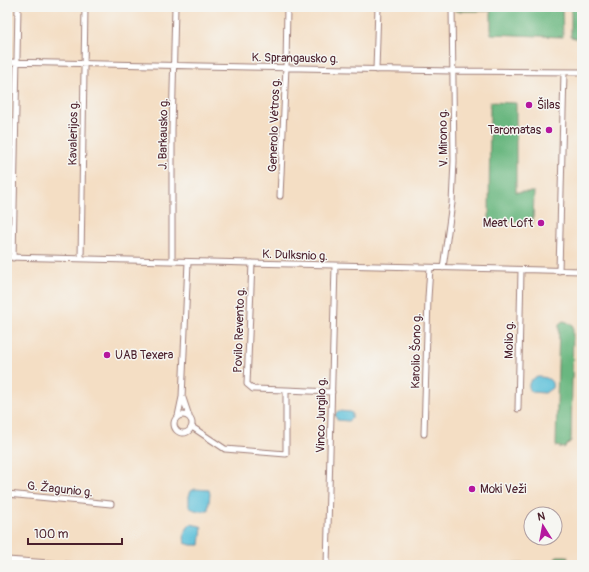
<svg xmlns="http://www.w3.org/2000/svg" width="589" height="572" font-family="Pangolin,sans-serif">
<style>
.green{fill:#83d697;stroke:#667a61}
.forest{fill:#6ab780;stroke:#5a6b56}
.water{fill:#5bc0d9;stroke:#527082}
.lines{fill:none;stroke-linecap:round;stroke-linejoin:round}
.street-casing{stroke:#9f7e78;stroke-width:7}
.street{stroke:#fff;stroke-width:5}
.poi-dot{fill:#b5179e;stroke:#f6f6f2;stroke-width:1.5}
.labels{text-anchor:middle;stroke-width:3;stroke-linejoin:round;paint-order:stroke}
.street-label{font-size:12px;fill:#4a1f2b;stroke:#f6f6f2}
.poi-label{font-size:12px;fill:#4a1f2b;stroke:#f6f6f2;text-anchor:start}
</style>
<rect width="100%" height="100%" fill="#f6f6f2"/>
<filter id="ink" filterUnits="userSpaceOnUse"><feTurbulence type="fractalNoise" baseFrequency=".025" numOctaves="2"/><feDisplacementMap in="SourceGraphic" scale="8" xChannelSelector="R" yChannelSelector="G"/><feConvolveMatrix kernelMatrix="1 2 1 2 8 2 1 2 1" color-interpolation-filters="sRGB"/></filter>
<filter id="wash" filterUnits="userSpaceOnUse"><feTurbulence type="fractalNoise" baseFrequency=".012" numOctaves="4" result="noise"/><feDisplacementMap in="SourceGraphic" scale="16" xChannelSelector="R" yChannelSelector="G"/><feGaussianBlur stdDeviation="0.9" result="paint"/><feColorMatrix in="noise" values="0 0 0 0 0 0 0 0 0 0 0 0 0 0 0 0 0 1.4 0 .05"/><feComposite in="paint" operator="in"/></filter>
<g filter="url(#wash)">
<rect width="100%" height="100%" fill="#f4dec4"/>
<!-- green -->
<path class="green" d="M 370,564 L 552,564 L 369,565 Z"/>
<!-- forest -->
<path class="forest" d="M 455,7 L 562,7 L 563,37 L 491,34 L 491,11 L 455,11 Z
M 571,7 L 579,7 L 579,39 L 571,37 Z
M 490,102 L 516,103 L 516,192 L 534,192 L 533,222 L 489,221 Z
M 563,321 L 567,322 L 573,326 L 571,441 L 564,448 L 556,446 L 559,324 Z
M 557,556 L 567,556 L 570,565 L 552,565 Z"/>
<!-- water -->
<path class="water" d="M 538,377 C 546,377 554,379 552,388 L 545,393 L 532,392 C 526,386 529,379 538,377 Z
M 338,411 L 351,412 L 352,413 L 352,418 L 348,421 L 337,420 L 335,414 Z
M 195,489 L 209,490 L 210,494 L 208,510 C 201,512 195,511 189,507 L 189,496 L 191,491 Z
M 191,524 L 200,526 L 202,527 L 200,545 L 191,545 L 185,543 C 183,536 185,529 191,524 Z"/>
</g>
<g filter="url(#ink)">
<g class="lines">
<!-- street casing -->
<g class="street-casing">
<path id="street" d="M 7,62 L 452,71 L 582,72
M 376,70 L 378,7
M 280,196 L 286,67 L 287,7
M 7,257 L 582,271
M 13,258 L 18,7
M 81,259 L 85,7
M 172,261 L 172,130 L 175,7
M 443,268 L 452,203 L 454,161 L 452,7
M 559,271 L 564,72
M 286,390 L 332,392
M 183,398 L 189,416
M 518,409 L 521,270
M174 424a9 9 0 1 1 18 0a9 9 0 1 1-18 0Z
M 178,416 L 182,397 L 188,262
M 192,427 L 225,449 L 286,454 L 286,390 L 253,389 L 247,384 L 252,263
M 424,434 L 428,298 L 430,268
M 7,494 L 111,504
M 7,560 L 78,565
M 327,565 L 335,266"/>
</g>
<!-- street -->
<use href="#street" class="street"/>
</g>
</g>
<!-- markers -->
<g class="poi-dot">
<circle cx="529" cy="105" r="4"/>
<circle cx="549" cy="130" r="4"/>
<circle cx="541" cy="223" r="4"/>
<circle cx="107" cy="355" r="4"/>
<circle cx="472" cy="489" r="4"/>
</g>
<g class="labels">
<!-- street labels -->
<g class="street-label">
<text transform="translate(295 58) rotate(1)" y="4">K. Sprangausko g.</text>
<text transform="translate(274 125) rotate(-88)" y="4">Generolo Vėtros g.</text>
<text transform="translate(73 133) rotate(-89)" y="4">Kavalerijos g.</text>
<text transform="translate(163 134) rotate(-89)" y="4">J. Barkausko g.</text>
<text transform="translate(443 138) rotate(-91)" y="4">V. Mirono g.</text>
<text transform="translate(295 255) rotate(2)" y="4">K. Dulksnio g.</text>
<text transform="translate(239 330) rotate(-88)" y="4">Povilo Revento g.</text>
<text transform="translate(509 340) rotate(-89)" y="4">Molio g.</text>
<text transform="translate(416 351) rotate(-89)" y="4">Karolio Šono g.</text>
<text transform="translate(321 415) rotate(-89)" y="4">Vinco Jurgilo g.</text>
<text transform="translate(60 489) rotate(6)" y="4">G. Žagunio g.</text>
</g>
<!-- poi labels -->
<g class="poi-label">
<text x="537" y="109">Šilas</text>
<text x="541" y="134" text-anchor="end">Taromatas</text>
<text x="533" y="227" text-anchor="end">Meat Loft</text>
<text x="115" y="359">UAB Texera</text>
<text x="480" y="493">Moki Veži</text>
</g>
</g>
<!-- margin -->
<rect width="589" height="572" fill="none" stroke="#f6f6f2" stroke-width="24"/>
<!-- north arrow -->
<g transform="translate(543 526) rotate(349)"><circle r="19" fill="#f6f6f2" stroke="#b1a0a2"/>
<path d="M0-3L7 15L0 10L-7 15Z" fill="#b5179e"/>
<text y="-6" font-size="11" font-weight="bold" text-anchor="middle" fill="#4a1f2b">N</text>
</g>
<!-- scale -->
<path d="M28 538v6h94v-6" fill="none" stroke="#4a1f2b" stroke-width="2"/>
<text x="34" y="538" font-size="12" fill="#4a1f2b" stroke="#f6f6f2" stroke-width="3" paint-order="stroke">100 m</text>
</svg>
